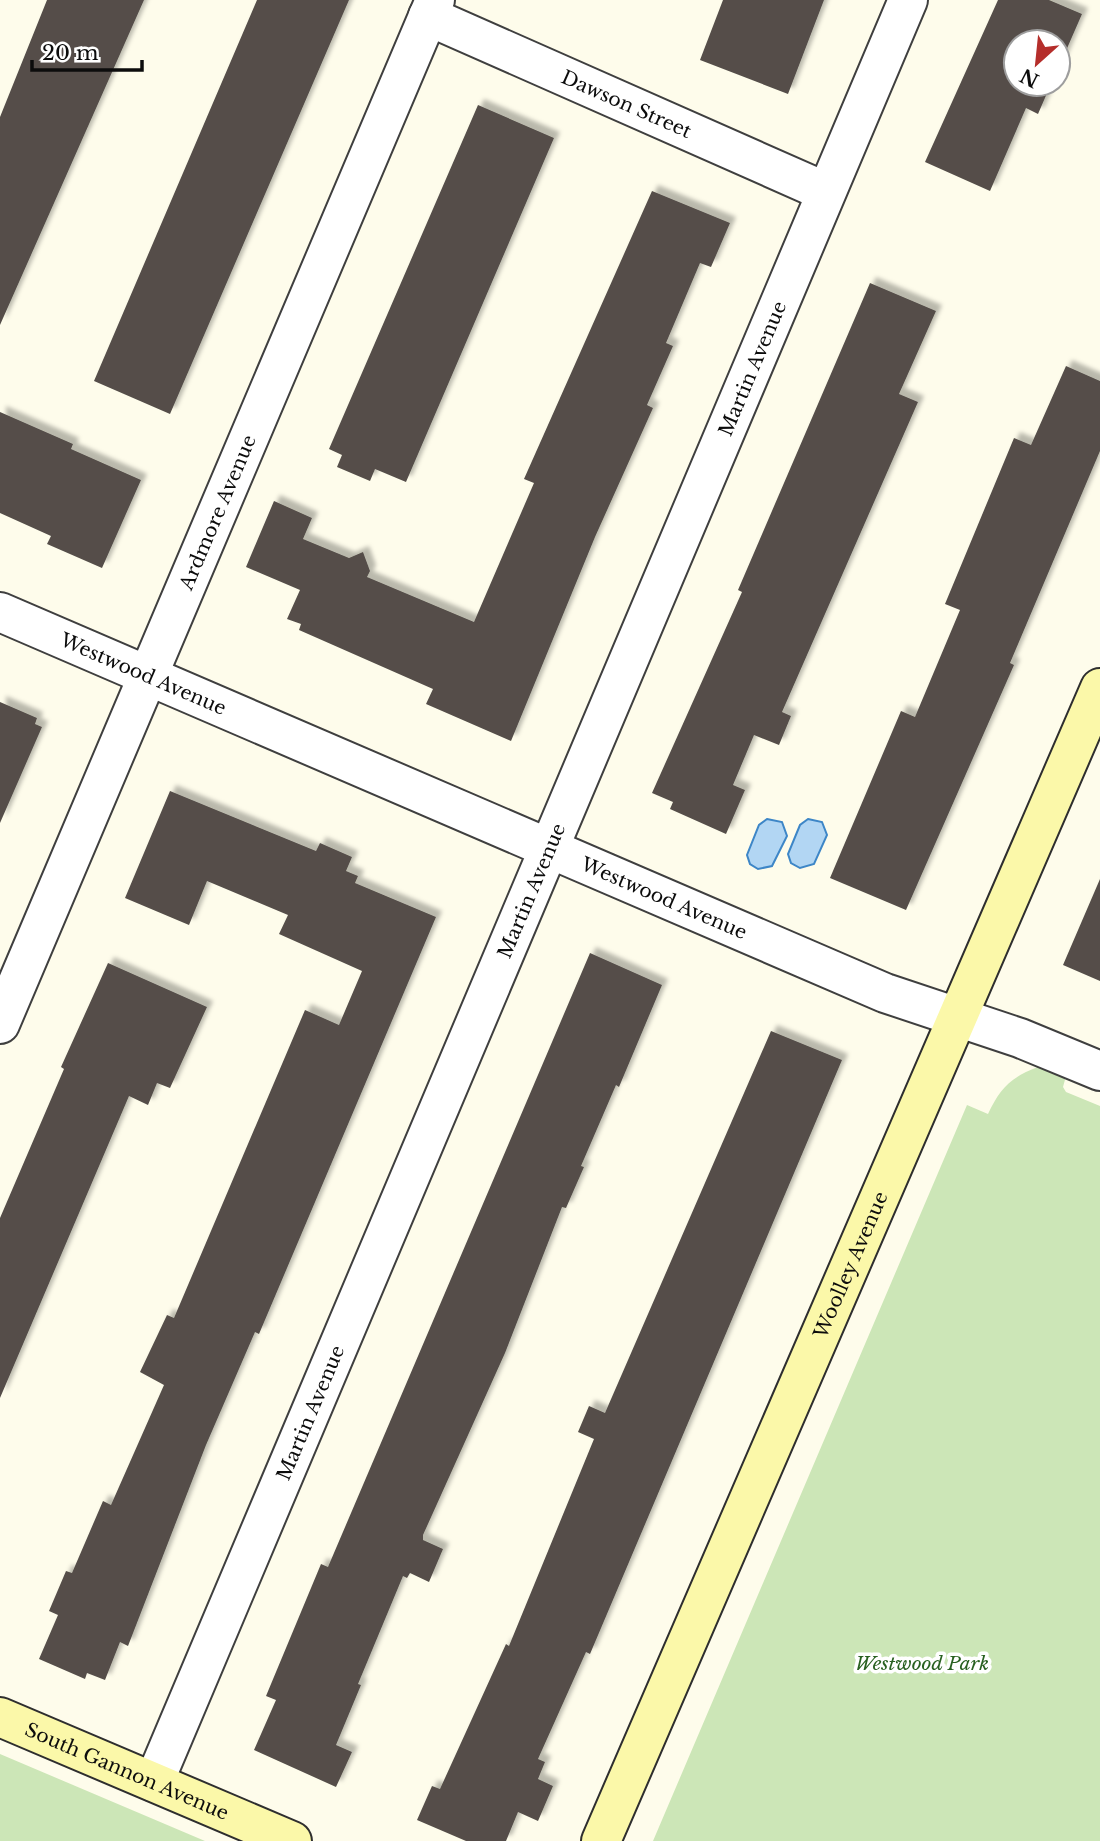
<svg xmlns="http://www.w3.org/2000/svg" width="1100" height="1841" font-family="'Libre Baskerville',serif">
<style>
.green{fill:#cce6b7}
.water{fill:#b2d6f3;stroke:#3d86c7;stroke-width:2}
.building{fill:#544e49;filter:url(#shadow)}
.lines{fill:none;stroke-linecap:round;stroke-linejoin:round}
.street-casing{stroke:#3f3f3f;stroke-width:42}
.secondary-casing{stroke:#2e2e2e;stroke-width:42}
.street{stroke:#fff;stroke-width:38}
.secondary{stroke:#fbf8a9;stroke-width:38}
.labels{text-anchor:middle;stroke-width:7;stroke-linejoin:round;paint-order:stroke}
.street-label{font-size:19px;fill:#0c0c0c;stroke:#fff}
.park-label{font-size:19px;font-style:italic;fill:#286020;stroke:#fff}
</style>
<defs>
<filter id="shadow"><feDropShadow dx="6" dy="-6" stdDeviation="2" flood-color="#0004"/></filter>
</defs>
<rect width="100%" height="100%" fill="#fefceb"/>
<!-- green -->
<path class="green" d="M 1038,1067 L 1066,1076 L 1063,1087 L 1066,1092 L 1100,1106 L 1100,1841 L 653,1841 L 967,1105 L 988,1114 C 1000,1088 1011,1077 1038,1067 Z
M 0,1754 L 205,1841 L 0,1841 Z"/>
<!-- water -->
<path class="water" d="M 767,819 L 782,822 L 787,836 L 772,866 L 758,869 L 750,864 L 747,855 L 759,825 Z
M 808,819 L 822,822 L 827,835 L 814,864 L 800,868 L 791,863 L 788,854 L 800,825 Z"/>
<!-- building -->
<path class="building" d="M 47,0 L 144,0 L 0,325 L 0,117 Z
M 257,0 L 349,0 L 170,414 L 94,381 Z
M 723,0 L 824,0 L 788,94 L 700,60 Z
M 998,0 L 1049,0 L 1082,14 L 1058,69 L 1058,42 L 1016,42 L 1016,84 L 1051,84 L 1038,114 L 1026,108 L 990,191 L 925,162 Z
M 478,105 L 554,138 L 406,482 L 375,469 L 370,481 L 337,467 L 342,455 L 329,449 Z
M 652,191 L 730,223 L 711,267 L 700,263 L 666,343 L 673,346 L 647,405 L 653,408 L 595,537 L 511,741 L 426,704 L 433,689 L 299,630 L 301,624 L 287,619 L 300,590 L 246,567 L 274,501 L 312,518 L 303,539 L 349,558 L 363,552 L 370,571 L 367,577 L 474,622 L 534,483 L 524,479 Z
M 870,283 L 936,311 L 899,394 L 918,402 L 782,712 L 791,716 L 779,745 L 754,735 L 733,785 L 745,790 L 726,834 L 670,809 L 673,802 L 652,793 L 742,592 L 738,590 Z
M 1066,366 L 1100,381 L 1100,451 L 1010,663 L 1014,665 L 906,910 L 830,878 L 901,711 L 915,717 L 960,610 L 945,604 L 1014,438 L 1031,445 Z
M 0,412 L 73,444 L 71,449 L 141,480 L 102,568 L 47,544 L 51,536 L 0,513 Z
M 0,702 L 37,718 L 35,724 L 42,727 L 0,823 Z
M 170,791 L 316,851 L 320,843 L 352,857 L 346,871 L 358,876 L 355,883 L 436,917 L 259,1334 L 255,1332 L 206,1445 L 128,1646 L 120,1642 L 105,1680 L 87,1673 L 85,1679 L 39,1659 L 58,1615 L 49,1611 L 66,1571 L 72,1573 L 103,1501 L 111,1505 L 164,1385 L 140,1372 L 167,1315 L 174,1318 L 305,1010 L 339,1025 L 362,971 L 279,934 L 288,915 L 207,881 L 189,925 L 125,898 Z
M 1100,879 L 1100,981 L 1063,965 Z
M 590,953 L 662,985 L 619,1087 L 616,1085 L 581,1166 L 584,1167 L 566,1208 L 562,1207 L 505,1353 L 423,1535 L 423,1540 L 443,1549 L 429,1582 L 410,1573 L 407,1578 L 403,1576 L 358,1684 L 361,1685 L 336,1745 L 352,1752 L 336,1787 L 254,1750 L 276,1700 L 266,1696 L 321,1564 L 328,1567 Z
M 108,963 L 207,1007 L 170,1088 L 157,1083 L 148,1105 L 129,1096 L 0,1398 L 0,1218 L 64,1069 L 61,1067 Z
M 771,1031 L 842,1060 L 590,1654 L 586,1652 L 538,1759 L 545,1762 L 538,1779 L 553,1786 L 538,1821 L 518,1812 L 506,1841 L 466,1841 L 417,1820 L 432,1786 L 440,1789 L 506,1644 L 509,1646 L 594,1439 L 578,1432 L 589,1406 L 605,1413 Z"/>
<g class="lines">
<!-- street casing -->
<g class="street-casing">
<g id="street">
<path id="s1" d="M 428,16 L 826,192"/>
<path id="s2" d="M 0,612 L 885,993 L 1020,1038 L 1100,1071"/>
<path id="s3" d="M 0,1024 L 435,0"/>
<path id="s4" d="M 154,1782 L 908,0"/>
</g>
</g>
<!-- secondary casing -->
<g class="secondary-casing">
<g id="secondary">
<path id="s5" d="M 0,1717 L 292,1841"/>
<path id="s6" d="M 601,1841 L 1100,688"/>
</g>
</g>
<!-- street -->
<use href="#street" class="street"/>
<!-- secondary -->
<use href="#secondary" class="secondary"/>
</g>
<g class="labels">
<!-- street labels -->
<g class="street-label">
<text dy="7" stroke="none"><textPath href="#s1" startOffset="217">Dawson Street</textPath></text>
<text dy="7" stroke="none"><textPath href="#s4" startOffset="1535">Martin Avenue</textPath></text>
<text dy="7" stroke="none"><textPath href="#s3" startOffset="556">Ardmore Avenue</textPath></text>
<text dy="7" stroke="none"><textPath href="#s2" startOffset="156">Westwood Avenue</textPath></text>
<text dy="7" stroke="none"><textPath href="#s4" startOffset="968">Martin Avenue</textPath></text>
<text dy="7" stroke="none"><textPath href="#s2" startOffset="723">Westwood Avenue</textPath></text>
<text dy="7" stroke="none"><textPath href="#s6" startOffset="628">Woolley Avenue</textPath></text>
<text dy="7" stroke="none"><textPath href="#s4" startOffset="401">Martin Avenue</textPath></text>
<text dy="7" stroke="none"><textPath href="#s5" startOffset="138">South Gannon Avenue</textPath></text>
</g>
<!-- park labels -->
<g class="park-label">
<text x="922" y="1670">Westwood Park</text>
</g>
</g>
<!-- north arrow -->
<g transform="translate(1037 63) rotate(207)"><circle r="33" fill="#ffffff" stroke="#9e9e9e" stroke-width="2"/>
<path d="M0-5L12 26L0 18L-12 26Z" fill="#b52e2b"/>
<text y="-10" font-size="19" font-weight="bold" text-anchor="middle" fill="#0c0c0c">N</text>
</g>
<!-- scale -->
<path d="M32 60v10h110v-10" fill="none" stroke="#0c0c0c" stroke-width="3.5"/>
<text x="42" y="60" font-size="21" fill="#0c0c0c" stroke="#ffffff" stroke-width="5" paint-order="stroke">20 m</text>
</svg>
